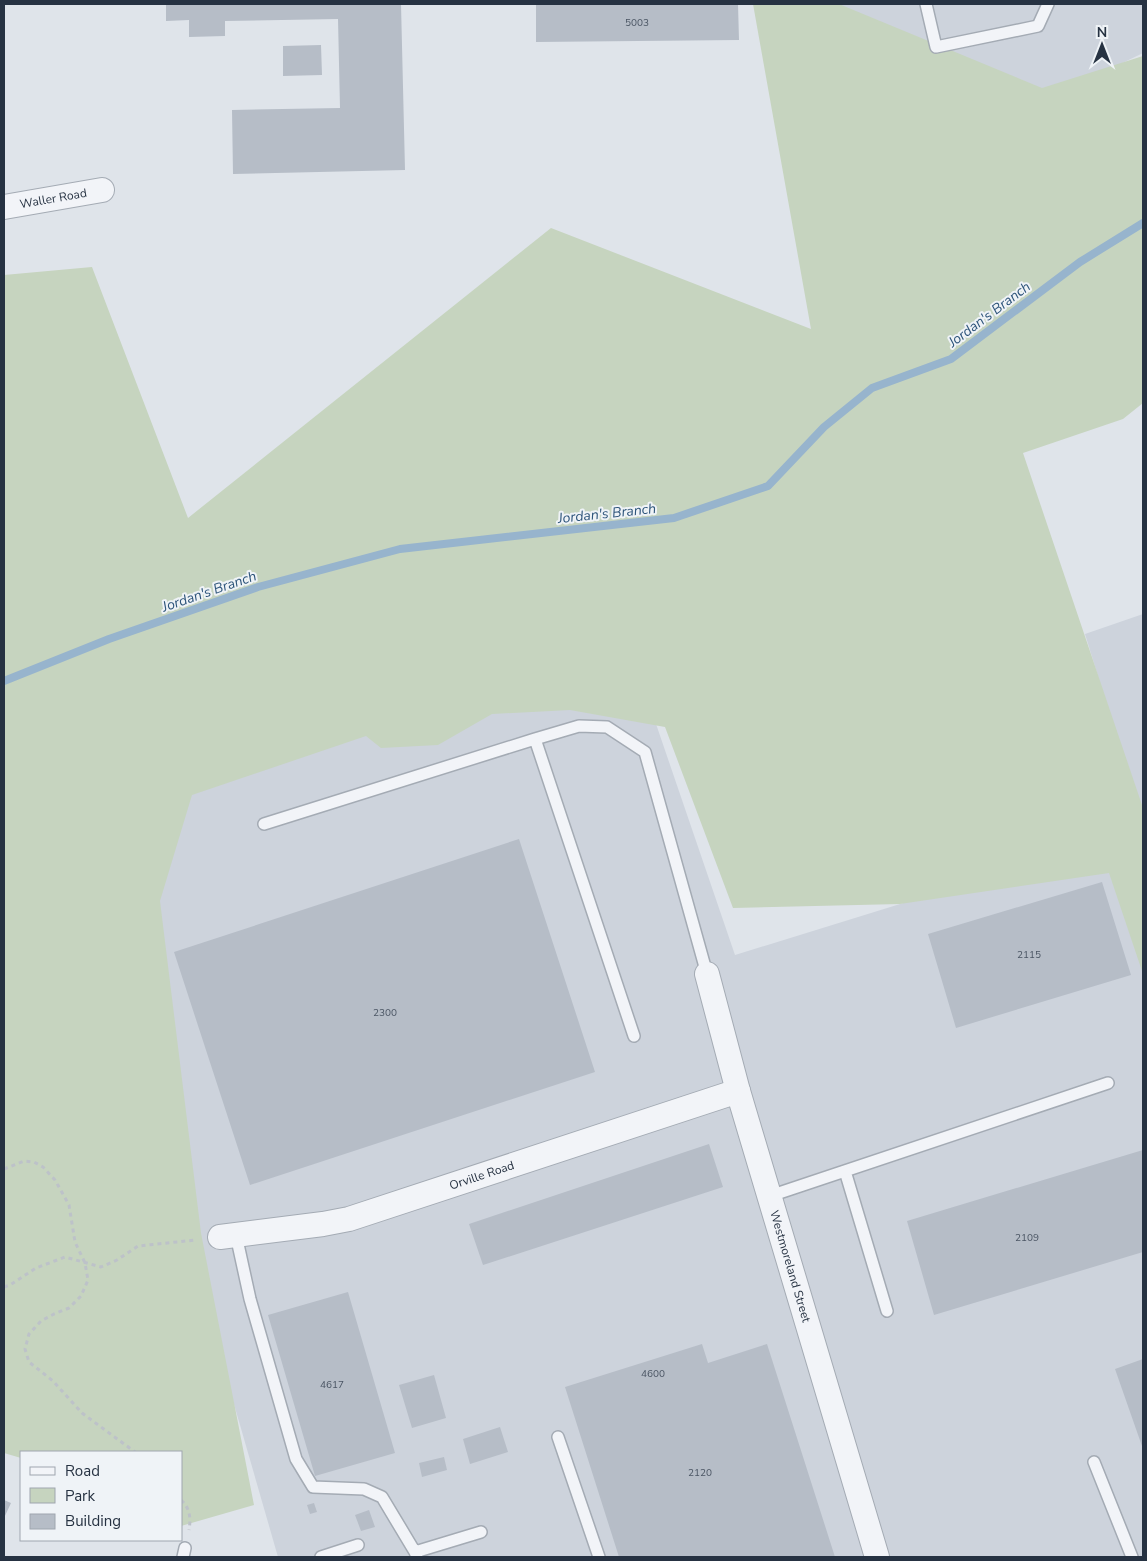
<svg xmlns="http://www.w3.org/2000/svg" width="1147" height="1561" font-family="'Nunito Sans',sans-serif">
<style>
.built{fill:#cdd3dc}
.green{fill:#c6d4bf}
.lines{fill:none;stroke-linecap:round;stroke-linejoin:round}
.stream{stroke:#97b4cd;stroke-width:8}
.building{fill:#b6bdc7}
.service-casing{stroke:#a4abb4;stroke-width:14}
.minor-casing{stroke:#a4abb4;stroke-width:26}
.path{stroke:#bdc2c9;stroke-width:3;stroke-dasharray:4 4;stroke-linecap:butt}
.service{stroke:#f2f4f8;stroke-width:11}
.minor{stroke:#f2f4f8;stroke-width:24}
.labels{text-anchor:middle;stroke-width:4;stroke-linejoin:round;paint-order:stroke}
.number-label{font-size:10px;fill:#4a5563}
.street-label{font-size:12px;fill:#263242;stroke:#eff3f7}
.water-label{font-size:14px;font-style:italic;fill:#2d547a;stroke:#eff3f7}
</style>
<rect width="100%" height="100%" fill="#dfe4ea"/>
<!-- built -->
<path class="built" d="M 813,4 L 1143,4 L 1143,53 L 1042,102 Z
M 1143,614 L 1143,822 L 1085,634 Z
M 628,642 L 735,955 L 1143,829 L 1143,1557 L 278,1557 L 66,821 Z"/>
<!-- green -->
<path class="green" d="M 753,4 L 839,4 L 1042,88 L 1143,56 L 1143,403 L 1123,419 L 1023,453 L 1143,808 L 1143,974 L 1109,873 L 900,904 L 733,908 L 665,727 L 570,710 L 492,714 L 438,745 L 381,748 L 366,736 L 192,795 L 160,901 L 201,1233 L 254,1505 L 181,1526 L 181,1452 L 21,1452 L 21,1458 L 4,1453 L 4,275 L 92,267 L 188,518 L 551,228 L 811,329 Z"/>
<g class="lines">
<!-- stream -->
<path class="stream" d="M 4,681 L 109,639 L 258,587 L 400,549 L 674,518 L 768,486 L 824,427 L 872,388 L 951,359 L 1080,262 L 1143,223"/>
</g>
<!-- building -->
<path class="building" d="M 166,4 L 401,4 L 405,170 L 233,174 L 232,110 L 340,108 L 338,19 L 225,21 L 225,36 L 189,37 L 189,20 L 166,21 Z
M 536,4 L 738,4 L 739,40 L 536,42 Z
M 321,45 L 322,75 L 283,76 L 283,46 Z
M 519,839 L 595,1072 L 250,1185 L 174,952 Z
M 1102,882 L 1131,975 L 956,1028 L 928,934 Z
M 709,1144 L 723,1187 L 483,1265 L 469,1224 Z
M 1143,1150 L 1143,1252 L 934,1315 L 907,1221 Z
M 348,1292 L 395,1453 L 315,1476 L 268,1315 Z
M 702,1344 L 708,1363 L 767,1344 L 835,1557 L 619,1557 L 565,1387 Z
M 1143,1359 L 1143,1449 L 1115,1369 Z
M 434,1375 L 446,1418 L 412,1428 L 399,1385 Z
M 500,1427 L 508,1452 L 470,1464 L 463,1439 Z
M 444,1457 L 447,1470 L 422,1477 L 419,1463 Z
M 4,1500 L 11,1503 L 4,1518 Z
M 314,1503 L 317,1512 L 310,1514 L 307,1505 Z
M 369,1510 L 375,1527 L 361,1531 L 355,1515 Z"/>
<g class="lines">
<!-- service casing -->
<g class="service-casing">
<path id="service" d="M 926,4 L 936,47 L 1038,26 L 1048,4
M 264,824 L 535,739
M 634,1036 L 535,739 L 579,726 L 607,727 L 645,752 L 707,974
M 845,1171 L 887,1311
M 770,1196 L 1108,1083
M 236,1235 L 250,1299 L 296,1459 L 313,1487 L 364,1489 L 382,1497 L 415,1552
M 558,1437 L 599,1557
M 1094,1462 L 1132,1557
M 183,1557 L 185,1548
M 321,1557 L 358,1545
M 417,1557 L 415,1552 L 481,1532"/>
</g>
<!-- minor casing -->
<g class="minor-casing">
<g id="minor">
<path id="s1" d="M 4,207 L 102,190"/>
<path id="s2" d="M 707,974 L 738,1091 L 877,1557"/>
<path id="s3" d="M 220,1237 L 323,1224 L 349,1219 L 738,1091"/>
</g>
</g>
<!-- path -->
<path class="path" d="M 4,1169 L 24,1161 L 34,1162 L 43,1167 L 55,1180 L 69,1205 L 75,1242 L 85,1263 L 88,1280 L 81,1296 L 69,1308 L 54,1314 L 41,1321 L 29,1334 L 25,1349 L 29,1362 L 53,1381 L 82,1413 L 135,1452
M 4,1287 L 10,1285 L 36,1268 L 65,1257 L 101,1267 L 117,1260 L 138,1246 L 196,1240
M 181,1500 C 190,1508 191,1518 189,1530"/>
<!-- service -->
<use href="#service" class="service"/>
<!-- minor -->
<use href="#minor" class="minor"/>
</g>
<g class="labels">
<!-- number labels -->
<g class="number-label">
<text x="637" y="26">5003</text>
<text x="1029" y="958">2115</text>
<text x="385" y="1016">2300</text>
<text x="1027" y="1241">2109</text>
<text x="653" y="1377">4600</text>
<text x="332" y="1388">4617</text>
<text x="700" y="1476">2120</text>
</g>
<!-- street labels -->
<g class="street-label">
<text dy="4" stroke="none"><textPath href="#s1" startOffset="50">Waller Road</textPath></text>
<text dy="4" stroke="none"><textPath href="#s3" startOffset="270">Orville Road</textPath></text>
<text dy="4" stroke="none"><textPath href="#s2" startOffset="304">Westmoreland Street</textPath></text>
</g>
<!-- water labels -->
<g class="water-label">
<text transform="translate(989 314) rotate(-37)" y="5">Jordan's Branch</text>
<text transform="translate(607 513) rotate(-6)" y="5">Jordan's Branch</text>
<text transform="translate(209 591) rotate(-19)" y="5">Jordan's Branch</text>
</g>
</g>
<!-- border -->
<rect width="1147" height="1561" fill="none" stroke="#263242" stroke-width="10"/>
<!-- legend -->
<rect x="20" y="1451" width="162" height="90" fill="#eff3f7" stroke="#9fa6af"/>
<rect x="30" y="1467" width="25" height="8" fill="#f2f4f8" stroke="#9fa6af"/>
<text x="65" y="1476" font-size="15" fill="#263242">Road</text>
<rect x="30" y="1488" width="25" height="15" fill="#c6d4bf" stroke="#9fa6af"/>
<text x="65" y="1501" font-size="15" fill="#263242">Park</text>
<rect x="30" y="1514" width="25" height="15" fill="#b6bdc7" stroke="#9fa6af"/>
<text x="65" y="1526" font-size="15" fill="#263242">Building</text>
<!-- north arrow -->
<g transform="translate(1102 45)" stroke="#eff3f7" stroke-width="4" paint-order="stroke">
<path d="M0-4L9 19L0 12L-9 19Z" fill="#263242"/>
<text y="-8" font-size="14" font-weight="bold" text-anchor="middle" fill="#263242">N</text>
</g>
</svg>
